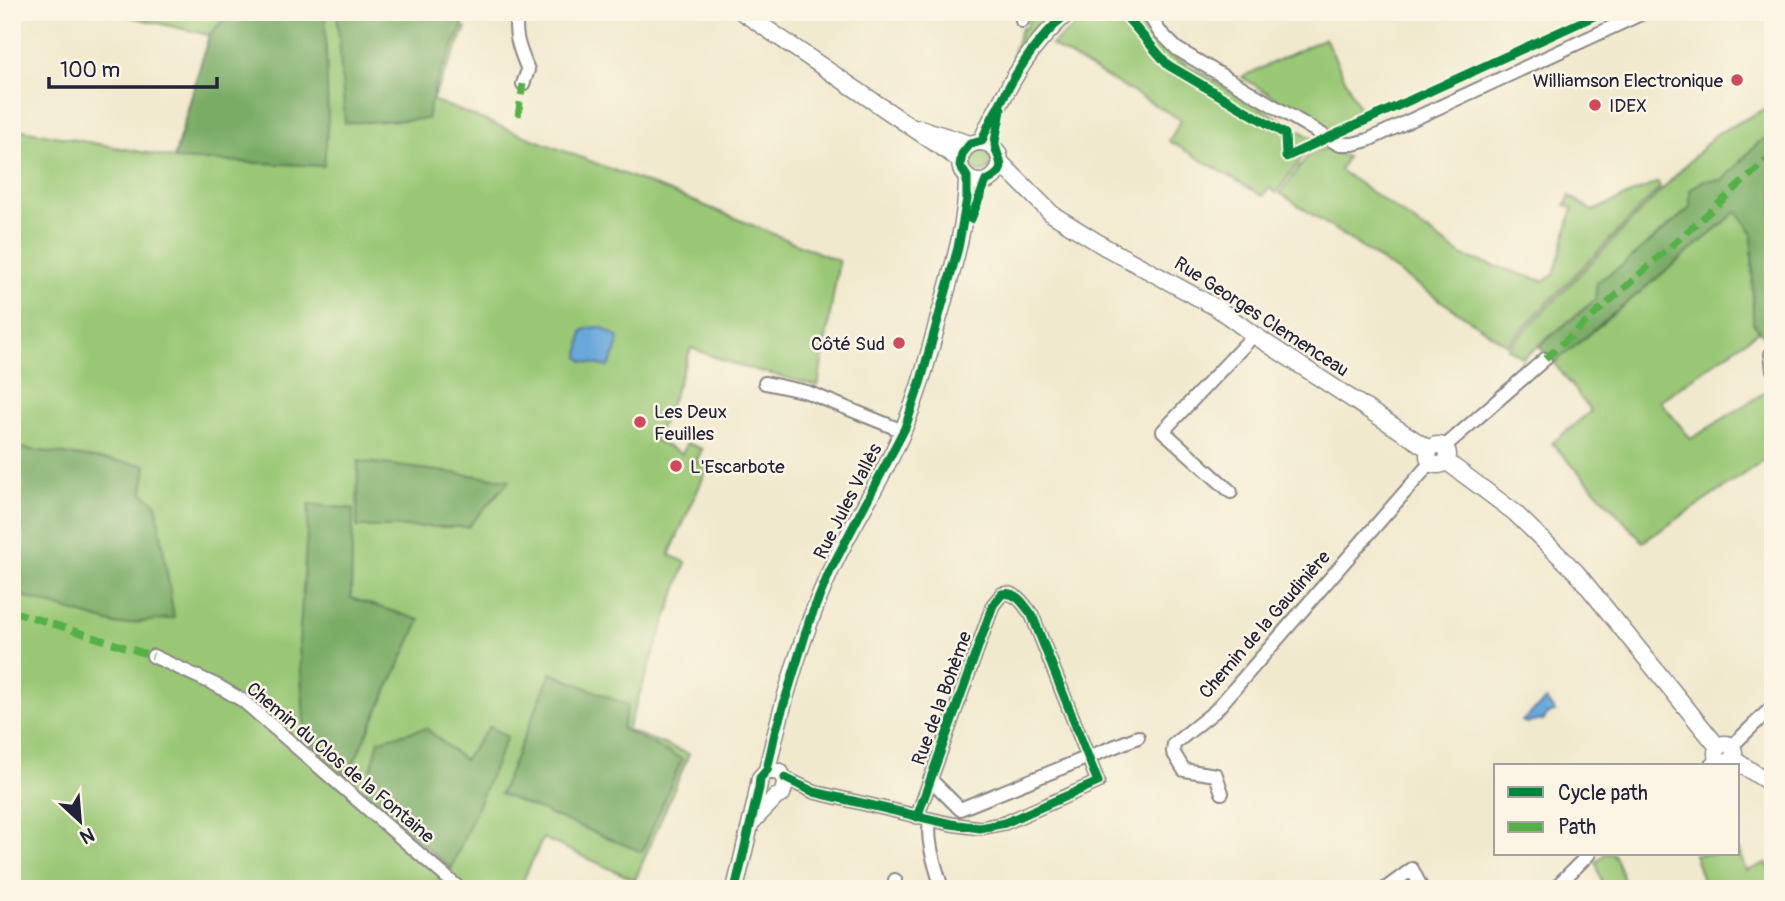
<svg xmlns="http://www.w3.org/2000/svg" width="1785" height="901" font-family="Pangolin,sans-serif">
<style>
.green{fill:#99c775;stroke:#5e7458;stroke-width:2}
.forest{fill:#7aac66;stroke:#4e6750;stroke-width:2}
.water{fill:#6aa8dc;stroke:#46658c;stroke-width:2}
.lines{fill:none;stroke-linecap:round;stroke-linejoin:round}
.minor-casing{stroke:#8a8684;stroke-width:16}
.tertiary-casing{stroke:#8a8684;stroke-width:19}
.minor{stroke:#fff;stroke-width:12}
.tertiary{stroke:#fff;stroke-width:16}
.quiet{stroke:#55b146;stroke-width:7;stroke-dasharray:14 7;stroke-linecap:butt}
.cycleway-casing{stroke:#fcf5e5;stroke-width:13}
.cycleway{stroke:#00873e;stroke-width:9}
.poi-dot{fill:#d1495b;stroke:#fcf5e5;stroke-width:2.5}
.labels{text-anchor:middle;stroke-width:5;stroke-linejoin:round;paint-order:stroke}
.poi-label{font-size:19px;fill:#22223b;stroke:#fcf5e5;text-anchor:start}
.street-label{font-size:19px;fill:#22223b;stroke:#fcf5e5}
</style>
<rect width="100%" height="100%" fill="#fcf5e5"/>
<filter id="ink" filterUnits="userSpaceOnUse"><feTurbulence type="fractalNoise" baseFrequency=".0143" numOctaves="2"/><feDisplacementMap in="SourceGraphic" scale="14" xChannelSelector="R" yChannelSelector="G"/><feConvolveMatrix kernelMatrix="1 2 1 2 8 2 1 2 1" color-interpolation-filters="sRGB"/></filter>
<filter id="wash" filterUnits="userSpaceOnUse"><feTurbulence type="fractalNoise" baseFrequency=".00686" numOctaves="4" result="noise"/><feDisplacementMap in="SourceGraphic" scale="28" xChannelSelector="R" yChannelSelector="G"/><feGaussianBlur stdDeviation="1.57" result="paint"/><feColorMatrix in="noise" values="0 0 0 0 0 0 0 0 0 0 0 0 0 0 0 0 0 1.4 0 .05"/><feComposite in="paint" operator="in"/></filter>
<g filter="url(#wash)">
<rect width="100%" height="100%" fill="#f1e9ce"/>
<!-- green -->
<path class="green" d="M 110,12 L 425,12 L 466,28 L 432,100 L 691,200 L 839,261 L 818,386 L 736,365 L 691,348 L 666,416 L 654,440 L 682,454 L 687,443 L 702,449 L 696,462 L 708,467 L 669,555 L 686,562 L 627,730 L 689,754 L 635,880 L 543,838 L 519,889 L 12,889 L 12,128 L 174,158 L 209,35 Z
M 1032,12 L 1053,12 L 1017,58 L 1012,57 L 1021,29 L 1026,27 Z
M 1093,12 L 1137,12 L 1160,44 L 1176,58 L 1315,140 L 1276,193 L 1269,188 L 1263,196 L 1169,141 L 1181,120 L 1051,45 Z
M 1325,38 L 1363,116 L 1330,132 L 1242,77 Z
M 1773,105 L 1773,133 L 1757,144 L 1723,180 L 1704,180 L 1690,208 L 1624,264 L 1598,282 L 1595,300 L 1523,358 L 1508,348 L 1716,134 Z
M 1323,148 L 1347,157 L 1340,170 L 1463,256 L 1543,281 L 1554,275 L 1573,208 L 1565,205 L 1570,196 L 1593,211 L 1658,182 L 1660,188 L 1507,345 L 1280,193 L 1308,156 Z
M970 161a11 11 0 1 1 22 0a11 11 0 1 1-22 0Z
M 1737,211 L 1752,232 L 1753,323 L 1759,331 L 1660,401 L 1691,439 L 1773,387 L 1773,455 L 1643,542 L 1552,443 L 1591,411 L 1554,363 Z
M 1738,848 L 1746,871 L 1767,863 L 1773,877 L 1773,889 L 1706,889 L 1694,854 L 1738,854 Z
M 1605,854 L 1614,854 L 1627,889 L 1604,889 L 1596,862 Z"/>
<!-- forest -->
<path class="forest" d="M 325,12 L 328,119 L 324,166 L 174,159 L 209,35 L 229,14 Z
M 337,12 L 469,12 L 435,85 L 427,119 L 345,123 Z
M 1773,133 L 1773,347 L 1753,323 L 1752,232 L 1737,212 L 1554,363 L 1539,346 L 1595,300 L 1597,282 L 1624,264 L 1690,208 L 1690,190 L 1704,180 L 1723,180 L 1757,144 Z
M 12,447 L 146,465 L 143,493 L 156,503 L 174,618 L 118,625 L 12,593 Z
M 358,461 L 510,480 L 468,527 L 357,527 Z
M 309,504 L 353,509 L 351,598 L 420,620 L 347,777 L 305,736 L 299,644 Z
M 551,673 L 628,705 L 622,729 L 682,759 L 642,852 L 500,794 Z
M 490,726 L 507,737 L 451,869 L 365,794 L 379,740 L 426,728 L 464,760 Z"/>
<!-- water -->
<path class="water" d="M 601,327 L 619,338 L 616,352 L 608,367 L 583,361 L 579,357 L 582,331 L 590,328 Z
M 1546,700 L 1555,712 L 1547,714 L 1544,720 L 1526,723 L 1522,721 Z"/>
</g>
<g filter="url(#ink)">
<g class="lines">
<!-- minor casing -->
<g class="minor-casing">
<path id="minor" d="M 519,12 C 511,30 521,53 528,70 L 523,84
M 1148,13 L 1159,31 L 1177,49 L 1338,144 L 1353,144 L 1368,140 L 1645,12
M 1022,21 L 1026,12
M 1771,354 L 1773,370
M 765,383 L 807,392 L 903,431
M 1444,447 L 1545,359
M 1231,492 L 1163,431 L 1254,335
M 153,656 L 218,686 L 242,700 L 460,889
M 1732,746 L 1773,706
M 1710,766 L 1719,760
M 785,778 L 814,792 L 951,824 L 980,828 L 1005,823 L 1098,782 L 1032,615 C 1024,605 1017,591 1002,594 L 993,605 L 917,817
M 930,779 L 960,809 L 1138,737
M 1222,793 L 1216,775 L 1184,770 L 1173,752 L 1174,744 L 1215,711 L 1431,462
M 930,820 C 926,842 936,867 942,889
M 893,889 L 895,880
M 1385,889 L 1412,869 L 1422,889
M 1554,889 L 1589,854"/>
</g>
<!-- tertiary casing -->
<g class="tertiary-casing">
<path id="tertiary" d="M 742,12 L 960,160
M 919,128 L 970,144
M 982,141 C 987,125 996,112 1004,96 C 1023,60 1038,40 1068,12
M960 162a20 20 0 1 1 40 0a20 20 0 1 1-40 0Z
M 1001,163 L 1052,214 L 1105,247 L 1217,308 L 1254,335 L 1430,450
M1428 455a10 10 0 1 1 20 0a10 10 0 1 1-20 0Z
M 1446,461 L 1514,512 L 1576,572 L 1718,747
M1716 753a9 9 0 1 1 18 0a9 9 0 1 1-18 0Z
M 1733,759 L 1773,785
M 767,770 C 782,703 801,637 829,574 C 851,524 884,478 904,428 C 919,392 929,354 939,317 C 952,271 967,225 967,177
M 735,889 L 756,800 L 760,778 L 767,770 L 780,772 L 786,782 L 782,794 L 776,797 L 751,823"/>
</g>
<!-- minor -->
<use href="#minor" class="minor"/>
<!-- tertiary -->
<use href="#tertiary" class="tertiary"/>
<!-- quiet -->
<path class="quiet" d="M 518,116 L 523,84
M 1545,359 L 1773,155
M 12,611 L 153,656"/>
<!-- cycleway casing -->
<g class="cycleway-casing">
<path id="cycleway" d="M 1122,12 L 1168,65 L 1285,134 L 1286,157 L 1603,12
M 971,219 L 986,181 C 1013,169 995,158 995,143 C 996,132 1000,120 1001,109
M 785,778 L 814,792 L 951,824 L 980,828 L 1005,823 L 1098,782 L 1032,615 C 1024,605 1017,591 1002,594 L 993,605 L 917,817
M 735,889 L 759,788 L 760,778 L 767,770 L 775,733 L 810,619 L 830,571 L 905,428 L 921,380 L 958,248 L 967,199 L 967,177 L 960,166 L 962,154 L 970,144 L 982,141 C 987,125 996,112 1004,96 C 1023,60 1038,40 1068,12"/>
</g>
<!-- cycleway -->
<use href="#cycleway" class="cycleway"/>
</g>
</g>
<!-- markers -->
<g class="poi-dot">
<circle cx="1737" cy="80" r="7"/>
<circle cx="1595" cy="105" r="7"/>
<circle cx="899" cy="343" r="7"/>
<circle cx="640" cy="422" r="7"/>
<circle cx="676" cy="466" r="7"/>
</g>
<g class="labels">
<!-- poi labels -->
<g class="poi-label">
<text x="1723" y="87" text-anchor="end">Williamson Electronique</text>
<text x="1609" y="112">IDEX</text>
<text x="885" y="350" text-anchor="end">Côté Sud</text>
<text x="654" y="418">Les Deux<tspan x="654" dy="22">Feuilles</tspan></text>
<text x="690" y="473">L'Escarbote</text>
</g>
<!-- street labels -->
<g class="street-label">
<text transform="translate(1262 316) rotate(33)" y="7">Rue Georges Clemenceau</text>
<text transform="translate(847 501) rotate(-63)" y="7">Rue Jules Vallès</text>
<text transform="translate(1264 624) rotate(-49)" y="7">Chemin de la Gaudinière</text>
<text transform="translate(941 698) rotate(-70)" y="7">Rue de la Bohème</text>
<text transform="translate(341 762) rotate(40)" y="7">Chemin du Clos de la Fontaine</text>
</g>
</g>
<!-- margin -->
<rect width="1785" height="901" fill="none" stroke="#fcf5e5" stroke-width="42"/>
<!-- legend -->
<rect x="1494" y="764" width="245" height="91" fill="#fcf5e5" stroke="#a5a1a1" stroke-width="2"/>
<rect x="1508" y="787" width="35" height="10" fill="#00873e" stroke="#a5a1a1" stroke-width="2"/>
<text x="1558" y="800" font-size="21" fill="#22223b">Cycle path</text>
<rect x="1508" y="822" width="35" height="10" fill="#55b146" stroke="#a5a1a1" stroke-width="2"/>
<text x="1558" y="834" font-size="21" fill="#22223b">Path</text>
<!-- north arrow -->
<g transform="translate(80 821) rotate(154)" stroke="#fcf5e5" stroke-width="5" paint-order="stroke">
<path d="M0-5L12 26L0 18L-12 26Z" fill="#22223b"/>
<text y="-10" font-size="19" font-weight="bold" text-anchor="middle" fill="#22223b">N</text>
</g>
<!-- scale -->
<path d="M49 77v10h168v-10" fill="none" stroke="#22223b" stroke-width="3.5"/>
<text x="60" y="77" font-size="21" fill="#22223b" stroke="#fcf5e5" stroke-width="5" paint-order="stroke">100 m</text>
</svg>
